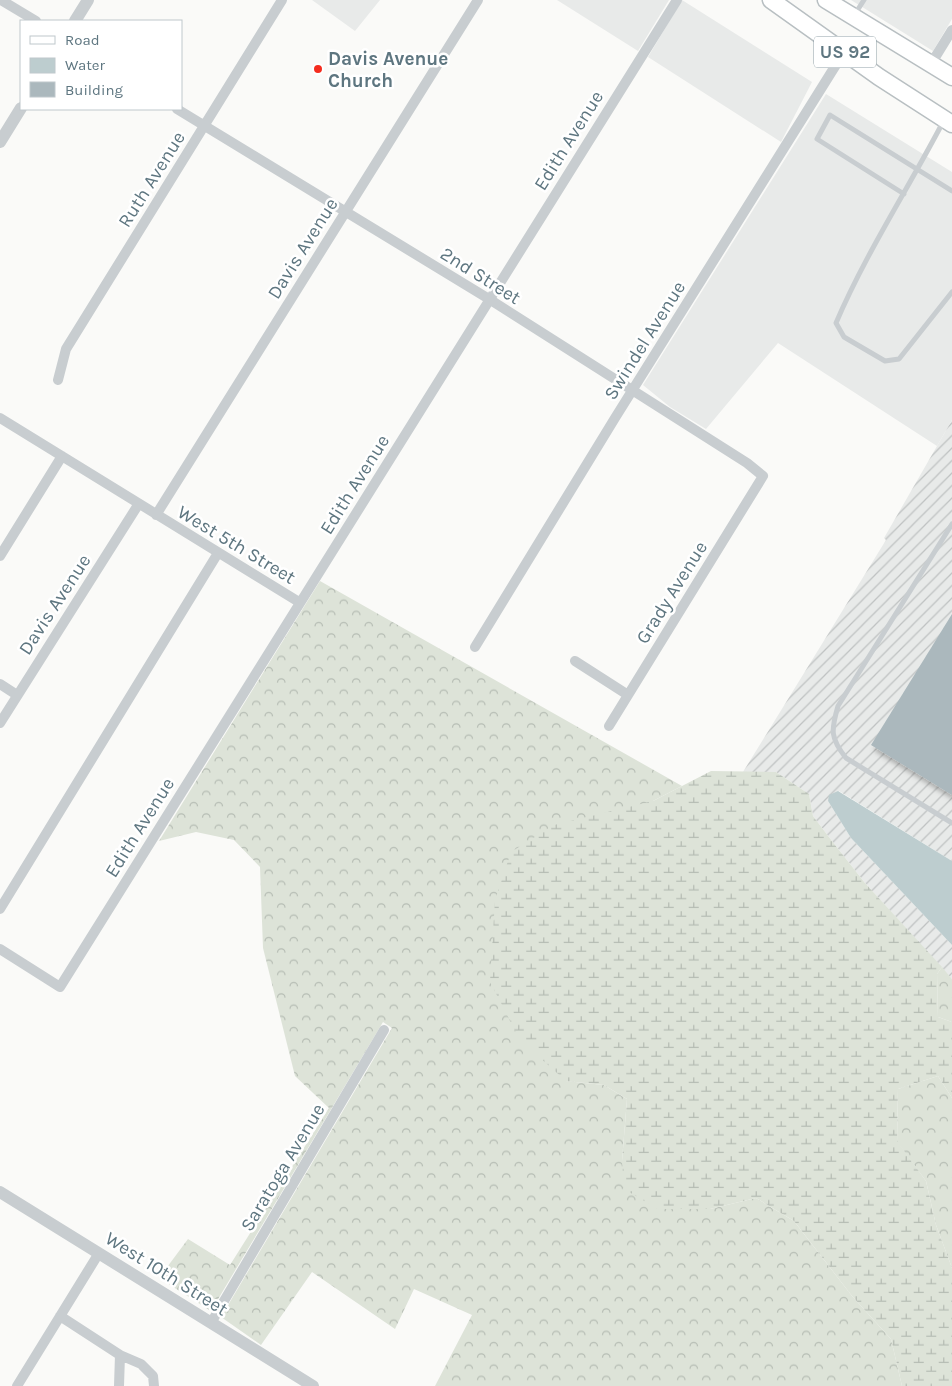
<svg xmlns="http://www.w3.org/2000/svg" width="952" height="1386" font-family="Karla,sans-serif">
<style>
.built{fill:#e8eae9}
.industrial{fill:url(#industrial-furrows)}
.forest{fill:url(#forest-crowns)}
.wetland{fill:url(#wetland-marsh)}
.water{fill:#bdcdcf}
.building{fill:#abb8bd;filter:url(#shadow)}
.lines{fill:none;stroke-linecap:round;stroke-linejoin:round}
.primary-casing{stroke:#b8bfc2;stroke-width:19}
.service{stroke:#c8cdd0;stroke-width:5}
.minor{stroke:#c8cdd0;stroke-width:10}
.tertiary{stroke:#c8cdd0;stroke-width:12}
.primary{stroke:#fff;stroke-width:16}
.poi-dot{fill:#f42c1e;stroke:#fff;stroke-width:2}
.labels{text-anchor:middle;stroke-width:5;stroke-linejoin:round;paint-order:stroke}
.shield{fill:#fff;stroke:#8e9fa6;stroke-width:1}
.shield-label{font-size:18px;font-weight:bold;fill:#5e7680}
.poi-label{font-size:19px;font-weight:bold;fill:#5e7680;stroke:#fff;text-anchor:start}
.street-label{font-size:19px;fill:#5e7680;stroke:#fff}
</style>
<defs>
<pattern id="industrial-furrows" width="10" height="10" patternUnits="userSpaceOnUse" patternTransform="scale(1.25)"><rect width="10" height="10" fill="#e8eae9"/><path d="M-1 1l2-2M0 10L10 0M9 11l2-2" fill="none" stroke="#bfc2c2"/></pattern>
<pattern id="forest-crowns" width="20" height="18" patternUnits="userSpaceOnUse" patternTransform="scale(1.25)"><rect width="20" height="18" fill="#dde3d8"/><path d="M2 6a3 3 0 1 1 6 0M12 15a3 3 0 1 1 6 0" fill="none" stroke="#b6bdb4"/></pattern>
<pattern id="wetland-marsh" width="20" height="14" patternUnits="userSpaceOnUse" patternTransform="scale(1.25)"><rect width="20" height="14" fill="#dde3d8"/><path d="M1 5h8M5 5V1M11 12h8M15 12V8" fill="none" stroke="#b6bdb4"/></pattern>
<filter id="shadow"><feDropShadow dx="3" dy="5.5" stdDeviation="2.5" flood-color="#0004"/></filter>
</defs>
<rect width="100%" height="100%" fill="#fafaf8"/>
<!-- built -->
<path class="built" d="M 312,0 L 380,0 L 355,31 Z
M 557,0 L 669,0 L 638,51 Z
M 682,0 L 812,82 L 781,142 L 648,57 Z
M 851,0 L 952,0 L 952,19 L 933,51 Z
M 826,94 L 952,172 L 952,420 L 937,446 L 778,343 L 706,429 L 670,407 L 643,385 Z"/>
<!-- industrial -->
<path class="industrial" d="M 952,420 L 952,861 L 839,791 L 828,801 L 851,838 L 952,945 L 952,979 L 865,883 L 832,841 L 813,816 L 809,794 L 776,772 L 743,772 L 886,540 L 884,538 Z"/>
<!-- forest -->
<path class="forest" d="M 320,581 L 682,786 L 653,801 L 566,1081 L 604,1085 L 627,1099 L 622,1161 L 710,1209 L 756,1198 L 794,1221 L 852,1296 L 891,1339 L 902,1386 L 435,1386 L 472,1315 L 414,1289 L 395,1329 L 312,1272 L 261,1345 L 221,1317 L 392,1028 L 383,1022 L 211,1311 L 159,1278 L 188,1239 L 230,1265 L 329,1108 L 295,1076 L 263,948 L 260,867 L 234,840 L 196,832 L 159,841 Z
M 942,967 L 952,979 L 952,1022 L 938,1017 L 937,974 Z
M 938,1076 L 952,1098 L 952,1268 L 936,1225 L 926,1181 L 897,1142 L 898,1089 Z"/>
<!-- wetland -->
<path class="wetland" d="M 711,771 L 776,772 L 809,794 L 813,816 L 832,841 L 865,883 L 942,967 L 937,974 L 938,1017 L 952,1022 L 952,1098 L 938,1076 L 898,1089 L 897,1141 L 926,1181 L 936,1225 L 952,1268 L 952,1386 L 902,1386 L 891,1339 L 852,1296 L 794,1221 L 756,1198 L 710,1209 L 658,1209 L 624,1189 L 622,1161 L 627,1099 L 604,1085 L 566,1081 L 520,1040 L 490,982 L 495,900 L 511,852 L 554,825 L 653,801 Z"/>
<!-- water -->
<path class="water" d="M 838,791 L 952,861 L 952,945 L 851,838 L 828,801 L 829,795 Z"/>
<!-- building -->
<path class="building" d="M 952,614 L 952,795 L 871,745 Z"/>
<g class="lines">
<!-- primary casing -->
<g class="primary-casing">
<path id="primary" d="M 771,0 L 879,77 L 952,124
M 826,0 L 952,77"/>
</g>
<!-- service -->
<path class="service" d="M 855,14 L 864,0
M 943,122 C 908,189 866,253 836,323 L 844,337 L 885,361 L 899,359 L 952,292
M 904,194 L 817,139 L 830,115 L 952,191
M 952,524 L 838,706 C 831,730 830,738 846,758 L 952,823"/>
<!-- minor -->
<path class="minor" d="M 1,0 L 36,21
M 931,64 L 952,30
M 177,109 L 489,299 L 747,463 L 763,476 L 609,726
M 58,380 L 66,349 L 282,0
M 0,418 L 299,602
M 156,515 L 478,0
M 0,556 L 62,456
M 475,647 L 615,418 L 844,52
M 575,661 L 628,695
M 0,684 L 17,695
M 0,723 L 138,505
M 0,909 L 218,553
M 0,949 L 60,987 L 677,0
M 60,1316 L 120,1355
M 211,1323 L 384,1030
M 17,1386 L 99,1253
M 119,1386 L 120,1355 L 141,1364 L 153,1376 L 154,1386"/>
<!-- tertiary -->
<path class="tertiary" d="M 75,21 L 88,0
M 0,142 L 21,108
M 0,1192 L 313,1386"/>
<!-- primary -->
<use href="#primary" class="primary"/>
</g>
<!-- markers -->
<circle class="poi-dot" cx="318" cy="69" r="5"/>
<g class="labels">
<!-- shield labels -->
<rect class="shield" x="814" y="36.5" width="62" height="31" rx="4"/>
<g class="shield-label">
<text x="845" y="58">US 92</text>
</g>
<!-- poi labels -->
<g class="poi-label">
<text x="328" y="65">Davis Avenue<tspan x="328" dy="22">Church</tspan></text>
</g>
<!-- street labels -->
<g class="street-label">
<text transform="translate(568 140) rotate(-58)" y="7">Edith Avenue</text>
<text transform="translate(151 179) rotate(-58)" y="7">Ruth Avenue</text>
<text transform="translate(302 248) rotate(-58)" y="7">Davis Avenue</text>
<text transform="translate(481 275) rotate(32)" y="7">2nd Street</text>
<text transform="translate(644 340) rotate(-58)" y="7">Swindel Avenue</text>
<text transform="translate(354 484) rotate(-58)" y="7">Edith Avenue</text>
<text transform="translate(237 544) rotate(31)" y="7">West 5th Street</text>
<text transform="translate(671 592) rotate(-58)" y="7">Grady Avenue</text>
<text transform="translate(54 604) rotate(-57)" y="7">Davis Avenue</text>
<text transform="translate(139 827) rotate(-58)" y="7">Edith Avenue</text>
<text transform="translate(282 1167) rotate(-59)" y="7">Saratoga Avenue</text>
<text transform="translate(167 1273) rotate(32)" y="7">West 10th Street</text>
</g>
</g>
<!-- legend -->
<rect x="20" y="20" width="162" height="90" fill="#ffffff" stroke="#bfc8cc"/>
<rect x="30" y="36" width="25" height="8" fill="#ffffff" stroke="#bfc8cc"/>
<text x="65" y="45" font-size="15" fill="#5e7680">Road</text>
<rect x="30" y="58" width="25" height="15" fill="#bdcdcf" stroke="#bfc8cc"/>
<text x="65" y="70" font-size="15" fill="#5e7680">Water</text>
<rect x="30" y="82" width="25" height="15" fill="#abb8bd" stroke="#bfc8cc"/>
<text x="65" y="95" font-size="15" fill="#5e7680">Building</text>
</svg>
